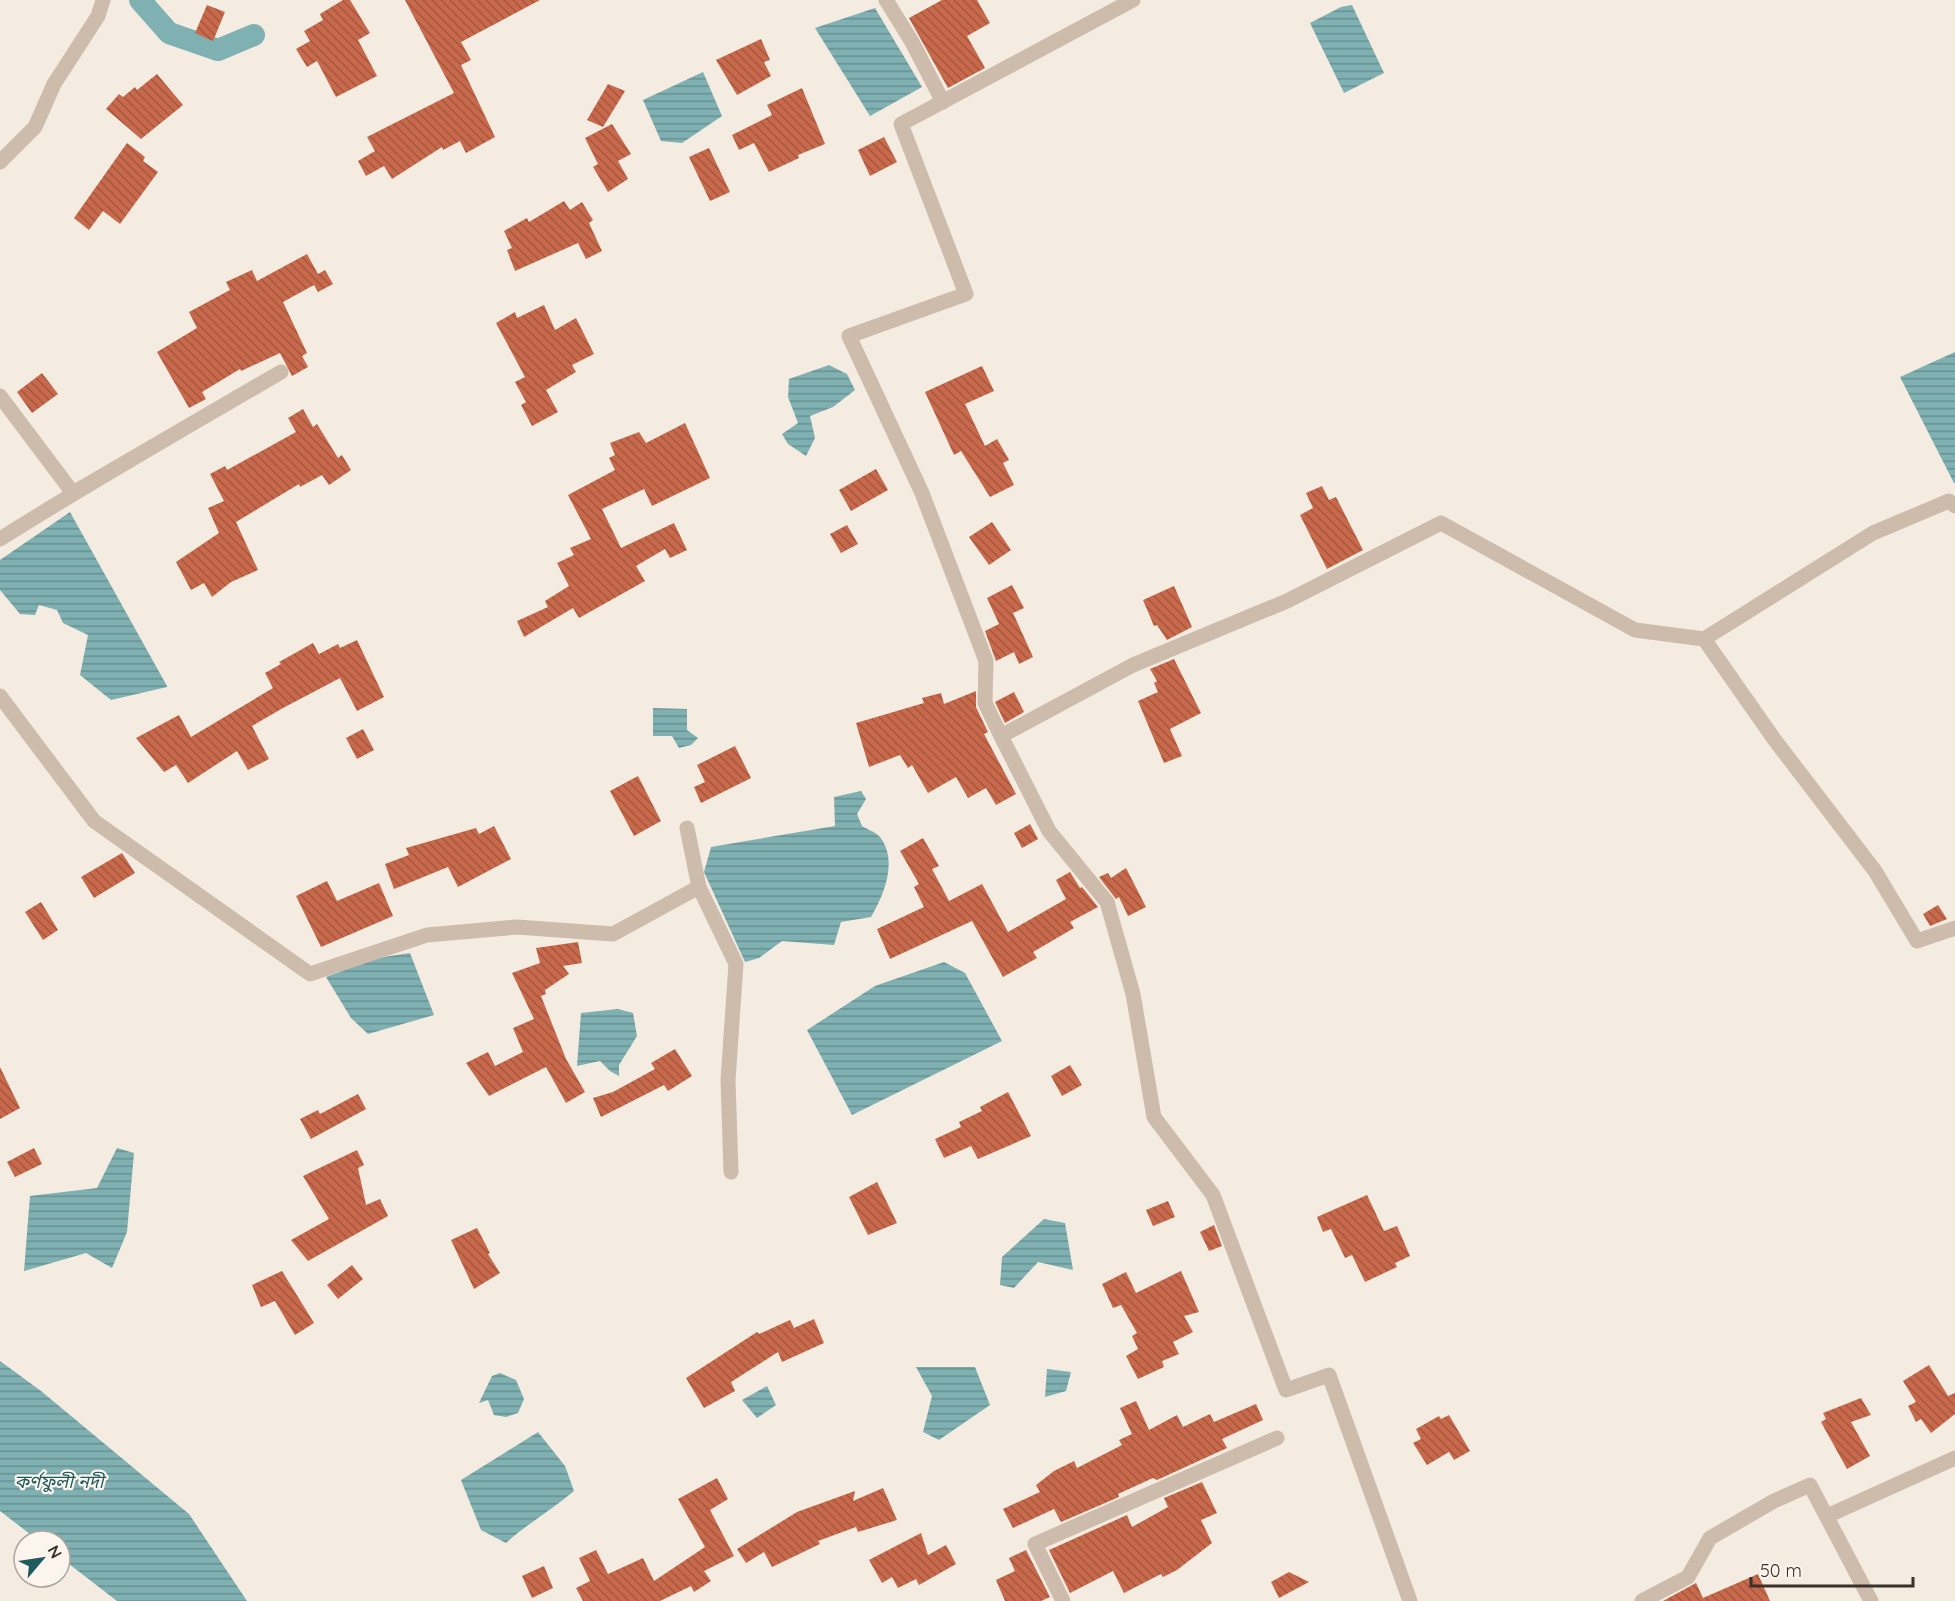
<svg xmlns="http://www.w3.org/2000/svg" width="1955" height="1601" font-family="Quicksand,'Noto Sans Bengali',sans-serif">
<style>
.water{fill:url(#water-rules)}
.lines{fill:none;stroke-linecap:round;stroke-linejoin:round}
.canal{stroke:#7fb0b2;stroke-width:22}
.building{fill:url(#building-back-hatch)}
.minor{stroke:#cdbbac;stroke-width:15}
.labels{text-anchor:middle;stroke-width:4.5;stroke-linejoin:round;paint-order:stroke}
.water-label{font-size:18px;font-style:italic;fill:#1f5a5e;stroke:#fbf5ee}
</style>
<defs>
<pattern id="water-rules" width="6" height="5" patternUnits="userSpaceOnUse" patternTransform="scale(1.5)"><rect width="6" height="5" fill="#7fb0b2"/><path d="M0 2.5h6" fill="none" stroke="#699091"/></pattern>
<pattern id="building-back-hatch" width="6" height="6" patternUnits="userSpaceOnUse" patternTransform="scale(1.5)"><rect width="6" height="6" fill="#c8694b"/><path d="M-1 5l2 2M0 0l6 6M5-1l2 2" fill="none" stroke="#a4573f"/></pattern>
</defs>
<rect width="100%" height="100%" fill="#f4ebe1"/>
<!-- water -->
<path class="water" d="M 1352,5 L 1384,73 L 1344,93 L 1310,23 L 1341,7 Z
M 875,8 L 922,87 L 870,116 L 815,28 Z
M 703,72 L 722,116 L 682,143 L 661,141 L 643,100 Z
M 1955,352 L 1955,483 L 1954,483 L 1900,377 Z
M 829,365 L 847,374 L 855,390 L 833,407 L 810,416 L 815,438 L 806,456 L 788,444 L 782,434 L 798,423 L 788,397 L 789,379 Z
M 70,512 L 167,686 L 167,687 L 111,700 L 80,675 L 88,635 L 63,623 L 57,610 L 39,605 L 35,615 L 20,614 L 0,590 L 0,560 Z
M 653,708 L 687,709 L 687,730 L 698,738 L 691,745 L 679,748 L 672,736 L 653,736 Z
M 861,791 L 866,799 L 857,814 L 862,826 C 867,829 875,832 879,836 C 899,859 884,895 871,917 L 841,922 L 834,945 L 782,941 L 759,958 L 745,962 L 704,872 L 711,847 L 835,826 L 834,797 Z
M 410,953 L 434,1015 L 368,1034 L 351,1018 L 326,977 L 377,958 Z
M 944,962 L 965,973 L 1002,1041 L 852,1115 L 807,1030 L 875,986 Z
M 618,1009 L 633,1013 L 637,1036 L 619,1065 L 619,1076 L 610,1071 L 600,1061 L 577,1066 L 581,1013 Z
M 117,1148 L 134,1153 L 127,1232 L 112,1268 L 86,1253 L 24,1271 L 30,1196 L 97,1188 Z
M 1044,1219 L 1065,1223 L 1073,1270 L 1038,1262 L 1014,1288 L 1000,1285 L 1002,1257 Z
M 0,1361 L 41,1391 L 189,1514 L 247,1601 L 117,1601 L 60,1557 L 60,1541 L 39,1541 L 0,1511 Z
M 916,1367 L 975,1367 L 990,1405 L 939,1440 L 923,1432 L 932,1396 Z
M 1047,1369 L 1071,1372 L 1066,1391 L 1045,1397 Z
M 500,1373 L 516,1380 L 524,1399 L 518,1413 L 506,1417 L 494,1415 L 488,1400 L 479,1403 L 492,1376 Z
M 767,1386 L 776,1405 L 757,1418 L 742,1400 Z
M 538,1432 L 565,1466 L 574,1491 C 552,1510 528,1523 506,1543 L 481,1530 L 461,1480 Z"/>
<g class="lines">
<!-- canal -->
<path class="canal" d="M 140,0 L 169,33 L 218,50 L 254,35"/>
</g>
<!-- building -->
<path class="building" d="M 343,0 L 350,0 L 370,33 L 358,40 L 377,76 L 336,97 L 317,61 L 307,67 L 296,49 L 310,41 L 304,31 L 323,20 L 320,14 Z
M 405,0 L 540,0 L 461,42 L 471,60 L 461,65 L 495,137 L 466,153 L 460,141 L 443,150 L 442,147 L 392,179 L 384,166 L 366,176 L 358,161 L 375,151 L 367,137 L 454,93 Z
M 942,0 L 977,0 L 990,23 L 967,36 L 985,68 L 948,88 L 909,18 Z
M 207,5 L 225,12 L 213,41 L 195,33 Z
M 761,39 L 770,60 L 764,62 L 771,76 L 737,95 L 716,60 Z
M 157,74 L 183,105 L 141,139 L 106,109 L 119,94 L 123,97 L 135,87 L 137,90 Z
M 608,84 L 625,91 L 603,127 L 587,120 Z
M 802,88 L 825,144 L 798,155 L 799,158 L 769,172 L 754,143 L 739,150 L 732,135 L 772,115 L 767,105 Z
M 612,124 L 631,154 L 618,161 L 628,179 L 608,192 L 593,167 L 598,164 L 585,138 Z
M 884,137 L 897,162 L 870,176 L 858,150 Z
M 127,143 L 145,157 L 143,161 L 158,172 L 120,224 L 103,211 L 89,230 L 74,218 Z
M 709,148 L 730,192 L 710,201 L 689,157 Z
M 564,201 L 570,210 L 582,202 L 593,220 L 589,223 L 602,251 L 586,259 L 578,243 L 515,271 L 507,250 L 512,248 L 504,231 L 527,218 L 529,222 Z
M 307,254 L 318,274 L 325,270 L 333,284 L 318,292 L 314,285 L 283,302 L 307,353 L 302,356 L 308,367 L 292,376 L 280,353 L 241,371 L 240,369 L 202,392 L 206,399 L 189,408 L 157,352 L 197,328 L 189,312 L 230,290 L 226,282 L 252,270 L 257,281 Z
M 544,305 L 555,330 L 576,318 L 594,354 L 572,365 L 576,372 L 546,390 L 558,412 L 532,426 L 521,405 L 526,402 L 515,382 L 525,377 L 496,323 L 515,312 L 517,318 Z
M 982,366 L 994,391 L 965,404 L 985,446 L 997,439 L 1009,460 L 1003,463 L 1014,485 L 990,497 L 961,451 L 954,455 L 925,392 Z
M 42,373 L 58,394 L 32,413 L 17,392 Z
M 303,409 L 313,427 L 317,424 L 338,458 L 342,455 L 351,470 L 329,485 L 322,475 L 300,487 L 299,484 L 236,522 L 258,570 L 231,582 L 212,597 L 204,583 L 191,590 L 176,562 L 219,533 L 208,508 L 224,501 L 210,474 L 225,466 L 227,470 L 296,432 L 288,418 Z
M 685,423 L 710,478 L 652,506 L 644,489 L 602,509 L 621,548 L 674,523 L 687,550 L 670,558 L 665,549 L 636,566 L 645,581 L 579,618 L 573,608 L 524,637 L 517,621 L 548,607 L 545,601 L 569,586 L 557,563 L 574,555 L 570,548 L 591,539 L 568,495 L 615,470 L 609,458 L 615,455 L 610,443 L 639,432 L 646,443 Z
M 876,469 L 888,490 L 851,511 L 839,490 Z
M 1322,486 L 1329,500 L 1336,497 L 1363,550 L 1327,569 L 1300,515 L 1313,508 L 1306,493 Z
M 992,522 L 1011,550 L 989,565 L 969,537 Z
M 847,525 L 858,544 L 841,553 L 830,534 Z
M 1012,585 L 1024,608 L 1013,613 L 1033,657 L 1019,664 L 1014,652 L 996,661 L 985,631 L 999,624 L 987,598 Z
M 1174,586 L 1192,627 L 1167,640 L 1157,625 L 1154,626 L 1143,600 Z
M 357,640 L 384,697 L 357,711 L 340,678 L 283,708 L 252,726 L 269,759 L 248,770 L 237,751 L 188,783 L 176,765 L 164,772 L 136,738 L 179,715 L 191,737 L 273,688 L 265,673 L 281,664 L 279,662 L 313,643 L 319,654 L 338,644 L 340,648 Z
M 1174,659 L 1201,713 L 1170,729 L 1182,756 L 1164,763 L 1138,701 L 1158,692 L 1154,683 L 1157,681 L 1150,669 Z
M 976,691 L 976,707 L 988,732 L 984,734 L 1016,794 L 996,805 L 986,788 L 968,798 L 956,777 L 928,793 L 912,765 L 908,768 L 900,755 L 869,767 L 856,723 L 924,703 L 922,698 L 941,693 L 944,704 Z
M 1014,692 L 1024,712 L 1005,723 L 995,702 Z
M 363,729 L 374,750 L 357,759 L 346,738 Z
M 735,746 L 751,778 L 701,803 L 694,787 L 705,782 L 697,765 Z
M 638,776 L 661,821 L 634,836 L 610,791 Z
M 1030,824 L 1038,839 L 1022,848 L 1014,833 Z
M 494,826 L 511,859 L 458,887 L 448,867 L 394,889 L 385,864 L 409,855 L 406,848 L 476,828 L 479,834 Z
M 923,838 L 939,866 L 932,869 L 949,901 L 982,884 L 1008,932 L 1066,899 L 1056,880 L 1070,872 L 1080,888 L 1082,887 L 1098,907 L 1070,922 L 1074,928 L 1033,952 L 1037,958 L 1003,977 L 972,921 L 890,959 L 877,929 L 924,907 L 914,887 L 919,884 L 900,851 Z
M 122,853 L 135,873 L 94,898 L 81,877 Z
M 1126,868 L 1146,907 L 1128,916 L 1119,897 L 1116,899 L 1099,877 L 1108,873 L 1111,878 Z
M 327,881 L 337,901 L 379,883 L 393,916 L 321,947 L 296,896 Z
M 41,902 L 58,930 L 43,940 L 25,912 Z
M 1938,905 L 1947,919 L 1930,926 L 1923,914 Z
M 578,942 L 582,963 L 563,966 L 569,974 L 545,990 L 546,994 L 541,996 L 566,1059 L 585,1092 L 566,1103 L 546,1067 L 489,1096 L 466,1063 L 488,1052 L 495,1066 L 523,1052 L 513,1028 L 534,1019 L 512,973 L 540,963 L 536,948 Z
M 675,1049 L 692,1076 L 668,1091 L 664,1085 L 601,1117 L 593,1098 L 613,1092 L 655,1069 L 651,1063 Z
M 1070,1065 L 1082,1085 L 1062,1096 L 1051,1076 Z
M 0,1067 L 20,1108 L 0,1119 Z
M 1008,1092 L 1031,1136 L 978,1159 L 971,1146 L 944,1158 L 935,1139 L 961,1127 L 959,1122 L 982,1111 L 980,1107 Z
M 358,1094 L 366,1109 L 311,1139 L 300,1119 L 318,1110 L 320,1114 Z
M 34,1148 L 42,1164 L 15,1177 L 7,1162 Z
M 357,1150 L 364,1165 L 358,1168 L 366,1205 L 380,1199 L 388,1216 L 308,1261 L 291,1240 L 329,1219 L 303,1176 Z
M 877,1182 L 897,1223 L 868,1235 L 849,1197 Z
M 1367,1195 L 1384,1231 L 1397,1226 L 1410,1256 L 1395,1263 L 1397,1267 L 1365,1282 L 1352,1255 L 1345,1258 L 1331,1229 L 1323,1232 L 1317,1217 Z
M 1168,1201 L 1175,1217 L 1153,1226 L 1146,1210 Z
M 1214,1225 L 1222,1246 L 1209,1251 L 1200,1232 Z
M 477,1228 L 490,1253 L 488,1254 L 500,1273 L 474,1289 L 451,1240 Z
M 352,1265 L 363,1279 L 338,1299 L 327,1285 Z
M 282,1271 L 314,1323 L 295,1335 L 275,1301 L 261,1307 L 252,1285 Z
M 1181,1271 L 1199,1312 L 1184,1316 L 1193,1332 L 1173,1342 L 1179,1354 L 1162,1361 L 1164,1367 L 1138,1379 L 1126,1356 L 1138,1349 L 1132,1336 L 1137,1333 L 1121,1305 L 1113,1308 L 1102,1284 L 1126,1272 L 1136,1293 Z
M 814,1319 L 824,1343 L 782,1362 L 778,1352 L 731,1382 L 735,1391 L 704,1408 L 686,1378 L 757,1332 L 759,1334 L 790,1320 L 794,1328 Z
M 1929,1365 L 1948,1396 L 1955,1393 L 1955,1414 L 1931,1433 L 1921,1419 L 1916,1422 L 1908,1406 L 1916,1402 L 1903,1381 Z
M 1861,1398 L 1871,1415 L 1851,1422 L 1870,1456 L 1847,1469 L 1821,1422 L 1826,1419 L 1823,1413 Z
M 1136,1401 L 1149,1430 L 1177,1415 L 1183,1427 L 1210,1414 L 1214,1422 L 1256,1404 L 1263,1420 L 1222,1439 L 1227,1448 L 1157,1480 L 1153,1478 L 1118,1494 L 1119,1497 L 1061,1522 L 1054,1509 L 1013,1528 L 1003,1509 L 1040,1492 L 1036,1485 L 1054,1471 L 1074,1461 L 1077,1468 L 1122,1445 L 1119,1440 L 1132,1434 L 1120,1408 Z
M 1449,1415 L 1470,1451 L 1454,1460 L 1449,1452 L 1427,1465 L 1413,1443 L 1421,1439 L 1416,1429 L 1439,1416 L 1441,1419 Z
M 717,1478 L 728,1499 L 710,1510 L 734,1556 L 704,1571 L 711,1581 L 694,1592 L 691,1586 L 660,1601 L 583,1601 L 576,1588 L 590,1581 L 579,1558 L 596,1550 L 608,1574 L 643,1558 L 654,1581 L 705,1547 L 678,1499 Z
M 1202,1482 L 1217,1513 L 1201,1520 L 1212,1543 L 1177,1570 L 1163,1577 L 1161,1574 L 1124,1593 L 1113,1571 L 1070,1593 L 1049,1550 L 1127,1515 L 1132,1527 L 1168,1507 L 1164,1498 Z
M 883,1488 L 897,1520 L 858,1532 L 856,1527 L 818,1541 L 820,1544 L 772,1567 L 764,1552 L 746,1563 L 737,1549 L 797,1512 L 855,1491 L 853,1501 Z
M 921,1533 L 928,1555 L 946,1545 L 956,1564 L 919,1585 L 916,1579 L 898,1588 L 892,1577 L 882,1583 L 869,1560 Z
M 1026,1550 L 1050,1597 L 1041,1601 L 1005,1601 L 996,1580 L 1015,1571 L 1009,1558 Z
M 544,1566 L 553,1588 L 532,1598 L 522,1576 Z
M 1289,1572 L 1309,1582 L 1279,1598 L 1271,1582 Z
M 1758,1574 L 1770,1601 L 1663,1601 L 1696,1583 L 1703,1598 Z"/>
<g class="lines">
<!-- minor -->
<path class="minor" d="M 886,0 L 912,42 L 943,102
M 1133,0 L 901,124 L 966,294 L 849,336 L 922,493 L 986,661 L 985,703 L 1001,736 L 1133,665 L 1287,601 L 1441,523 L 1635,630 L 1704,639
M 0,162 L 35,127 L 54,84 L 98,16 L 103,0
M 0,396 L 73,493
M 1955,506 L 1949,501 L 1873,533 L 1704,639 L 1774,739 L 1875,871 L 1917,941 L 1955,928
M 0,539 C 92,481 187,427 281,372 L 73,493
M 0,696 L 94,821 L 310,974 L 427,935 L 517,927 L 613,934 L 699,887 L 687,828
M 1001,736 L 1049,831 L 1107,902 L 1133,994 L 1154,1117 L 1213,1195 L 1286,1390 L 1329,1375 L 1410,1601
M 699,887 L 736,964 L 728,1080 L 731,1172
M 1827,1516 L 1955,1458
M 1063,1601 L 1035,1544 L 1277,1438
M 1642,1601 L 1688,1577 L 1710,1538 L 1774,1501 L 1810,1485 L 1871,1601"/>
</g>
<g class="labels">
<!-- water labels -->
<g class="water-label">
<text x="59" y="1488">কর্ণফুলী নদী</text>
</g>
</g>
<!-- north arrow -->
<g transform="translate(42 1559) rotate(61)"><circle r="28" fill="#fbf5ee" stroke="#aea6a0" stroke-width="1.5"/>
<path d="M0-4.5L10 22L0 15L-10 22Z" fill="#1f5a5e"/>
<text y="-9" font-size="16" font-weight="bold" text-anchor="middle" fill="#3b302b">N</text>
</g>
<!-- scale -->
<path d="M1751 1577v9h162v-9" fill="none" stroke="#3b302b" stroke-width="3"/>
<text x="1760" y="1577" font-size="18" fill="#3b302b" stroke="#fbf5ee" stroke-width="4.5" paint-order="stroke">50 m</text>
</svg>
